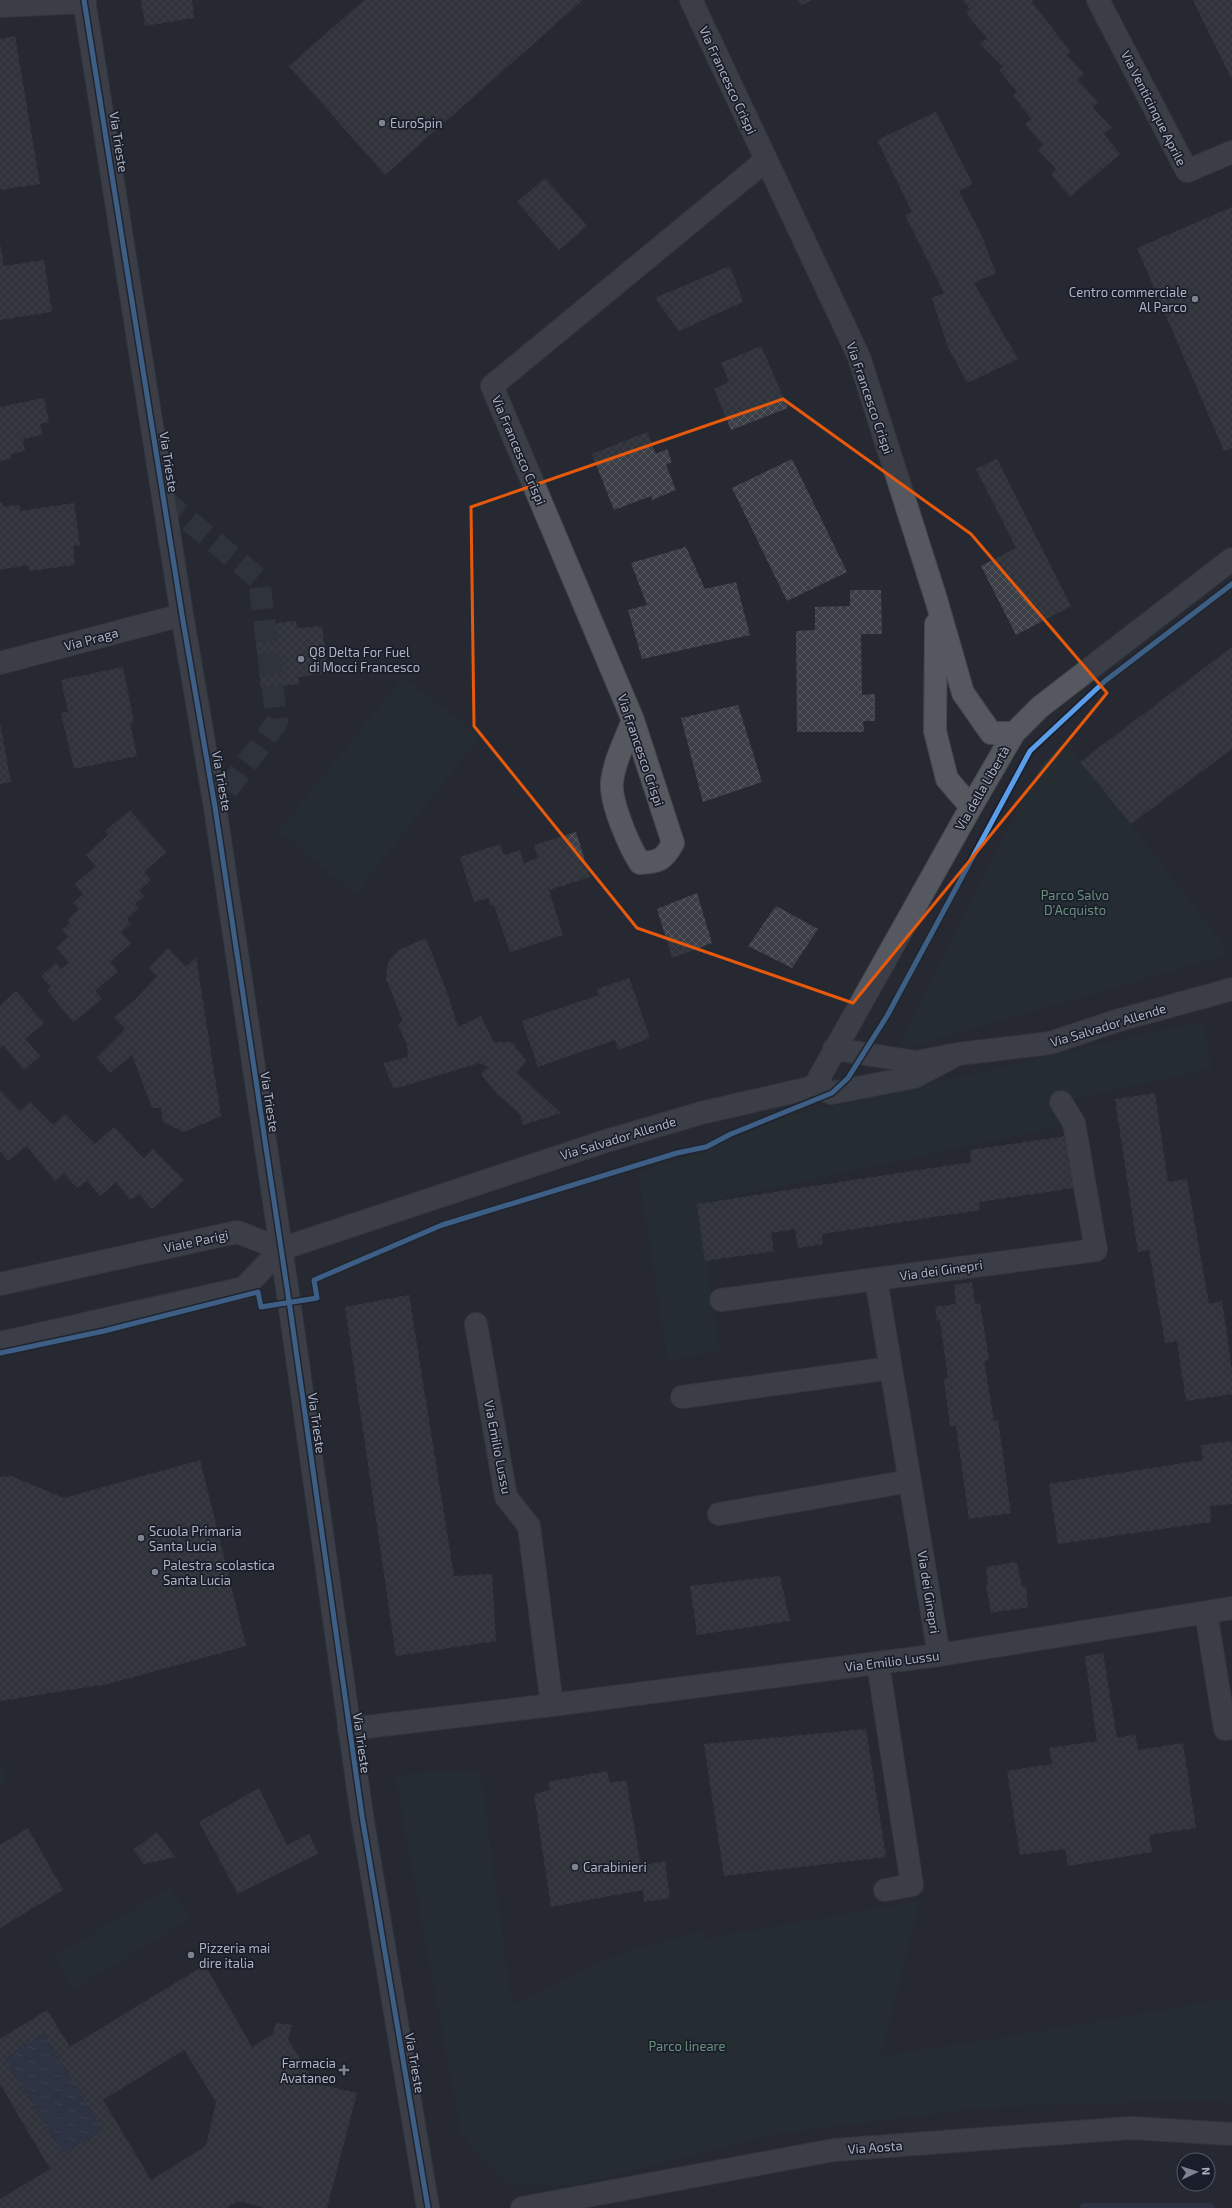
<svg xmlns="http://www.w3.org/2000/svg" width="1232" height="2208" font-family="'Exo 2',sans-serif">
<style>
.park{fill:#253236}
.water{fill:url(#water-ripples)}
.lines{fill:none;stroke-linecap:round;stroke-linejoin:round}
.stream{stroke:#363e59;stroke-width:10}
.building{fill:url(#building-cross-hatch);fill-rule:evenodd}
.minor-tunnel{stroke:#3b3e47;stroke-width:22;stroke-dasharray:22 11;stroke-linecap:butt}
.minor-casing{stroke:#42444a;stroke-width:24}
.minor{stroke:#56585f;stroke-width:22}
.cycleway-casing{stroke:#1a1e2a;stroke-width:8}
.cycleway{stroke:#5a9eea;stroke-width:5}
.marked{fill:none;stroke:#e8590c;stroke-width:3;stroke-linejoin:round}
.poi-dot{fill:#7f8390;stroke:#1a1e2a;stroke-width:1.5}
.labels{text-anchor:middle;stroke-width:3.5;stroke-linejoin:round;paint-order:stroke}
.street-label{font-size:13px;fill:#afb3c3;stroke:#1a1e2a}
.poi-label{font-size:13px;fill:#afb3c3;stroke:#1a1e2a;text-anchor:start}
.park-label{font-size:13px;fill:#69917a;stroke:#1a1e2a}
</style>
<defs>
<pattern id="water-ripples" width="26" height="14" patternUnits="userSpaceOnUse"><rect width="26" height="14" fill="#363e59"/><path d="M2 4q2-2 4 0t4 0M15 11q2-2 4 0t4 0" fill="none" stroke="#51586f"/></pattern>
<pattern id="building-cross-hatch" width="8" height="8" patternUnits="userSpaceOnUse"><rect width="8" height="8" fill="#3c3e46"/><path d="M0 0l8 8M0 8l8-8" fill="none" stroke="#56585f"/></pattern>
</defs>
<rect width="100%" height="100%" fill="#262931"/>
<!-- park -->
<path class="park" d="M 403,677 L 480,737 L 355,894 L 279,831 Z
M 1068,738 L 1080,762 L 1131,824 L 1230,954 L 895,1051 L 1041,766 Z
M 1202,1021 L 1212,1068 L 1061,1102 L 1074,1123 L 697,1204 L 720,1350 L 668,1360 L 638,1173 L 715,1146 L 785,1117 Z
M 0,1757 L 6,1784 L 0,1785 Z
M 480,1770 L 512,2004 L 622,1953 L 700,1931 L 704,1939 L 920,1901 L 881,2056 L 1000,2038 L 1232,1998 L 1232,2104 L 1208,2100 L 988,2107 L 779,2133 L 575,2185 L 511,2185 L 489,2167 L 461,2134 L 395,1775 Z
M 170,1887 L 190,1919 L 73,1989 L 54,1957 Z"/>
<!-- water -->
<path class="water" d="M 44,2034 L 102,2130 L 63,2154 L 5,2058 Z"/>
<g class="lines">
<!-- stream -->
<path class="stream" d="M 1085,2208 L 1209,2208"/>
</g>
<!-- building -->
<path class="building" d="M 141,0 L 192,0 L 194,18 L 145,26 Z
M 364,0 L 583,0 L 385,175 L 289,66 Z
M 798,0 L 813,0 L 801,5 Z
M 962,0 L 1033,0 L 1032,2 L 1070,51 L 1067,55 L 1084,74 L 1078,80 L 1098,102 L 1092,107 L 1112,128 L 1104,134 L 1120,154 L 1070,197 L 1051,174 L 1056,169 L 1038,150 L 1043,145 L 1025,124 L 1031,119 L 1013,95 L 1017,92 L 999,70 L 1003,67 L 980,44 L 987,38 L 966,13 L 970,9 Z
M 1193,0 L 1232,0 L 1232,80 Z
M 15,36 L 40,184 L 0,190 L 0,39 Z
M 936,112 L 973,184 L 959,191 L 980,232 L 996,273 L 974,283 L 1018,359 L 967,383 L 948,347 L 932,298 L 944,293 L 905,215 L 912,212 L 877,140 Z
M 545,178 L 587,226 L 559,250 L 517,202 Z
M 1232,207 L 1232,448 L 1224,451 L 1137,248 Z
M 0,244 L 4,266 L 44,260 L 52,312 L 0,320 Z
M 730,266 L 743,302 L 679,331 L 655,298 Z
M 761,346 L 788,408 L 731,430 L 714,389 L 729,382 L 721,363 Z
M 44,398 L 49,422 L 40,424 L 42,435 L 23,439 L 25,451 L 10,454 L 11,459 L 0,461 L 0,407 Z
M 647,432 L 656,454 L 667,449 L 672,462 L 666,465 L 676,490 L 652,500 L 651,496 L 614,510 L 592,454 Z
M 792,459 L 847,572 L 787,601 L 732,488 Z
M 997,459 L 1071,606 L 1016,635 L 981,566 L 1016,548 L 976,469 Z
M 0,503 L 2,503 L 3,507 L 19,505 L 20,511 L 74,503 L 80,545 L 73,546 L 75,565 L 29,571 L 28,565 L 0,570 Z
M 686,547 L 705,589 L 736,582 L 750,635 L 642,659 L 628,610 L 647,605 L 631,563 Z
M 850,590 L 881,590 L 882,634 L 861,634 L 862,695 L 875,694 L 875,721 L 863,721 L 864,732 L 797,732 L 796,631 L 815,630 L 815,607 L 850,606 Z
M 296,621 L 297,628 L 322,626 L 328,673 L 298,677 L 299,684 L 261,688 L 254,626 Z
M 1232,647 L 1232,749 L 1131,824 L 1080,762 Z
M 123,667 L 134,722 L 130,723 L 137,756 L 74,769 L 61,713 L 68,712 L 61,680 Z
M 738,705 L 762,782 L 703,802 L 681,718 Z
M 0,723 L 11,782 L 0,784 Z
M 130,810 L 166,852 L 144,872 L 151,880 L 139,891 L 144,896 L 135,904 L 139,908 L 127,919 L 131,924 L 121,932 L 131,943 L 110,962 L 118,971 L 95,991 L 102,999 L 73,1022 L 47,990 L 51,987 L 41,976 L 56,963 L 61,969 L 69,963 L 56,948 L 68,937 L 62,930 L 70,923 L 67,920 L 79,909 L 73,903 L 83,894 L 75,884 L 96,866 L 86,855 L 108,835 L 105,831 Z
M 576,832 L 590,877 L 549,890 L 563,935 L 510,952 L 494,905 L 491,906 L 488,898 L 474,902 L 460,857 L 500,844 L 504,855 L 520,850 L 524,863 L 538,858 L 534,845 Z
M 697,893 L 712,943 L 672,958 L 657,909 Z
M 776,906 L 818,929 L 792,968 L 748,946 Z
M 426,938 L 448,995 L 458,1027 L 481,1016 L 494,1042 L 512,1042 L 526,1061 L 517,1073 L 561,1113 L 523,1125 L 520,1114 L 497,1094 L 481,1074 L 488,1067 L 479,1063 L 394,1089 L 383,1063 L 408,1057 L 407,1045 L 398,1025 L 403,1021 L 386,979 L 388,962 L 399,950 Z
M 168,948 L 186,967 L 196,957 L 221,1116 L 184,1132 L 163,1122 L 161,1108 L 152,1108 L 132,1055 L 110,1073 L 97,1057 L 125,1029 L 114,1017 L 137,998 L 157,976 L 149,968 Z
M 629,978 L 650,1038 L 618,1050 L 615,1040 L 538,1067 L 522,1021 L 599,995 L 597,989 Z
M 16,991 L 44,1023 L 25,1039 L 40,1056 L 24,1070 L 3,1045 L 0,1048 L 0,1006 Z
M 0,1090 L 20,1111 L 30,1102 L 53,1125 L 65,1114 L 95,1144 L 114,1127 L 144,1159 L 153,1149 L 184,1180 L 152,1209 L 139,1194 L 130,1200 L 116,1182 L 100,1196 L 87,1181 L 77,1188 L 64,1174 L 55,1181 L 27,1146 L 8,1161 L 1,1152 L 0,1153 Z
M 1155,1093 L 1168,1182 L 1187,1179 L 1209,1304 L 1222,1301 L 1232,1371 L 1232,1394 L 1186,1401 L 1177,1341 L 1165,1343 L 1149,1250 L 1138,1252 L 1115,1099 Z
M 1066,1136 L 1074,1188 L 979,1202 L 980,1210 L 822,1234 L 823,1244 L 798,1248 L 795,1229 L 771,1233 L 774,1251 L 705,1261 L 697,1204 L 971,1162 L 970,1150 Z
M 972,1282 L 975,1304 L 980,1303 L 989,1360 L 984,1361 L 994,1421 L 998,1420 L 1011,1513 L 969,1519 L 956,1426 L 950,1426 L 944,1379 L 948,1378 L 940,1320 L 937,1321 L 935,1307 L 956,1304 L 954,1285 Z
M 409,1295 L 454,1576 L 492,1574 L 496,1641 L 396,1656 L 345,1307 Z
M 1232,1441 L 1232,1504 L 1210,1506 L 1211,1522 L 1058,1544 L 1049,1484 L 1203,1460 L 1201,1445 Z
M 200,1460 L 246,1646 L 108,1684 L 0,1701 L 0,1477 L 11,1476 L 64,1498 Z
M 1017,1562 L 1022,1586 L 1026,1587 L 1028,1607 L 991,1613 L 986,1584 L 988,1584 L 986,1567 Z
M 780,1576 L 790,1621 L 697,1635 L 690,1586 Z
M 1103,1653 L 1117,1738 L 1135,1734 L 1138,1750 L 1183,1743 L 1196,1828 L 1149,1835 L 1152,1852 L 1068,1866 L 1065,1849 L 1020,1855 L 1007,1771 L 1052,1764 L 1049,1748 L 1097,1741 L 1085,1656 Z
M 866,1729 L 886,1857 L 724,1876 L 704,1744 Z
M 607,1771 L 610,1783 L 626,1780 L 641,1866 L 665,1861 L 670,1898 L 644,1902 L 643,1890 L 551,1907 L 534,1794 L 550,1790 L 548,1782 Z
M 259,1788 L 287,1845 L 309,1834 L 318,1854 L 238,1894 L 199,1822 Z
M 28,1828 L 63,1890 L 0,1928 L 0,1845 Z
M 157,1832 L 175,1857 L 144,1864 L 133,1850 Z
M 205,1965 L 252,2047 L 273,2034 L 276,2023 L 292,2025 L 288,2039 L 314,2083 L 357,2093 L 327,2208 L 265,2208 L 238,2201 L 227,2208 L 0,2208 L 0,2199 L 50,2169 L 0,2084 L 0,2039 L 47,2010 L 70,2047 ZM 44,2034 L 102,2130 L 63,2154 L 5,2058 ZM 184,2050 L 216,2102 L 206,2146 L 151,2180 L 103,2100 Z"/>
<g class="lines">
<!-- minor-tunnel -->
<path class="minor-tunnel" d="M 164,500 L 259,579 L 277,722 L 215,807"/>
<!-- minor casing -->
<g class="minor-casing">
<path id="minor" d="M 84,0 L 182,615 L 215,807 L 290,1308 L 362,1816 L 428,2208
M 691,0 L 859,357 L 936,599 L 963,693 L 991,733 L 1014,733
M 1098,0 L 1187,171 L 1232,152
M 0,6 L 85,2
M 936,624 L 935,731 L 947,779 L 971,807
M 0,663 L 182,615
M 633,720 C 626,739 614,761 612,782 C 610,802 629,846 640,863 C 659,862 664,860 673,843 L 633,720 L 492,386 L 765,161
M 834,1049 L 916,1062 L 958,1054 L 1050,1043 L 1116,1021 L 1232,989
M 814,1087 L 971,807 L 1014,733 L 1040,707 L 1232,559
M 0,1284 L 237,1232 L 281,1249
M 721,1300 L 876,1279
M 476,1324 L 506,1497 L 529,1526 L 552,1705
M 0,1343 L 244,1288 L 281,1249 L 606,1141 L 701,1113 L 814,1087 L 832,1093 L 914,1077 L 958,1054
M 682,1397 L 891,1368
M 719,1514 L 910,1481
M 1206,1613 L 1225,1729 L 1232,1728
M 939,1655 L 876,1279 L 1096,1250 L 1074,1123 L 1061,1102
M 878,1663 L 912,1885 L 885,1890
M 349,1729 L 552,1705 L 939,1655 L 1232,1608
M 522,2208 L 834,2150 L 1131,2128 L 1232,2134"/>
</g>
<!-- minor -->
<use href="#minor" class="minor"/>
<!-- cycleway casing -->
<g class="cycleway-casing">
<path id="cycleway" d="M 84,0 L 182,615 L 215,807 L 290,1308 L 362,1816 L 428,2208
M 0,1353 L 104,1331 L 258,1292 L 261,1307 L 317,1298 L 314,1280 L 442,1225 L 677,1153 L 706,1147 L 731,1134 L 832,1093 L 848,1078 L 887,1016 L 1030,751 L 1105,681 L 1232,584"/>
</g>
<!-- cycleway -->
<use href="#cycleway" class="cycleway"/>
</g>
<!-- marked area -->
<path d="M0 0H1232V2208H0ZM 783,399 L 971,534 L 1107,693 L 853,1003 L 637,928 L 474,726 L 471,507 Z" fill="#262931" fill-opacity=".55" fill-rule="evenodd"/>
<path class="marked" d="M 783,399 L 971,534 L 1107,693 L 853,1003 L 637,928 L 474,726 L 471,507 Z"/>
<!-- markers -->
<g class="poi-dot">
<circle cx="382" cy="123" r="4"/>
<circle cx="1195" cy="299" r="4"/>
<circle cx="301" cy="659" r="4"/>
<circle cx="141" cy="1538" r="4"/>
<circle cx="155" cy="1572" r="4"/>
<circle cx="575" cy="1867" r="4"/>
<circle cx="191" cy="1955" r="4"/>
<path d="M342 2064h4v4h4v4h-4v4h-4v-4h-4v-4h4z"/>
</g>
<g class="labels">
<!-- street labels -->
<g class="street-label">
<text transform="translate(728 80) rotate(65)" y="5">Via Francesco Crispi</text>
<text transform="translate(1154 108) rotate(63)" y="5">Via Venticinque Aprile</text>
<text transform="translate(119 142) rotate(81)" y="5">Via Trieste</text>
<text transform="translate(870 398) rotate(71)" y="5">Via Francesco Crispi</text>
<text transform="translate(519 450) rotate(67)" y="5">Via Francesco Crispi</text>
<text transform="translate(169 462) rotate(81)" y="5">Via Trieste</text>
<text transform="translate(91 639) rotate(-15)" y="5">Via Praga</text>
<text transform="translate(641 750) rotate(71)" y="5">Via Francesco Crispi</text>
<text transform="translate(222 781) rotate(80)" y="5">Via Trieste</text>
<text transform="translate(982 788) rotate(-60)" y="5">Via della Libertà</text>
<text transform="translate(1108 1025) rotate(-17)" y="5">Via Salvador Allende</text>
<text transform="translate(270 1102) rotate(81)" y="5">Via Trieste</text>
<text transform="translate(618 1138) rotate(-17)" y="5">Via Salvador Allende</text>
<text transform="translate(196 1241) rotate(-12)" y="5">Viale Parigi</text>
<text transform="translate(941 1270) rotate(-8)" y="5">Via dei Ginepri</text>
<text transform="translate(317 1423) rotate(82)" y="5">Via Trieste</text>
<text transform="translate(498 1447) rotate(79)" y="5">Via Emilio Lussu</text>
<text transform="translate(929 1592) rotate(81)" y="5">Via dei Ginepri</text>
<text transform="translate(892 1661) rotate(-7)" y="5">Via Emilio Lussu</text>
<text transform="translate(362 1743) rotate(82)" y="5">Via Trieste</text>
<text transform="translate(415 2063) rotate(80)" y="5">Via Trieste</text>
<text transform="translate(875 2147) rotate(-4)" y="5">Via Aosta</text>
</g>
<!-- poi labels -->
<g class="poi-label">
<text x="390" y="128">EuroSpin</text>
<text x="1187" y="297" text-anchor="end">Centro commerciale<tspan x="1187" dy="15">Al Parco</tspan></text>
<text x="309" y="657">Q8 Delta For Fuel<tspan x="309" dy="15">di Mocci Francesco</tspan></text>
<text x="149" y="1536">Scuola Primaria<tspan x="149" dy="15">Santa Lucia</tspan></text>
<text x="163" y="1570">Palestra scolastica<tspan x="163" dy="15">Santa Lucia</tspan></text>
<text x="583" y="1872">Carabinieri</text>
<text x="199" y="1953">Pizzeria mai<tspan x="199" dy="15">dire italia</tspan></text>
<text x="336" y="2068" text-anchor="end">Farmacia<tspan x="336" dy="15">Avataneo</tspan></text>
</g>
<!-- park labels -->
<g class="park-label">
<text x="1075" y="900">Parco Salvo<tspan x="1075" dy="15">D'Acquisto</tspan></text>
<text x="687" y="2051">Parco lineare</text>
</g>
</g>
<!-- north arrow -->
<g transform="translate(1196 2172) rotate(86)"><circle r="19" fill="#1a1e2a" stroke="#565a67"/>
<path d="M0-3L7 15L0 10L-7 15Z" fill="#7f8390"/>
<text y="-6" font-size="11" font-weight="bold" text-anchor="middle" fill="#afb3c3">N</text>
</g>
</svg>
